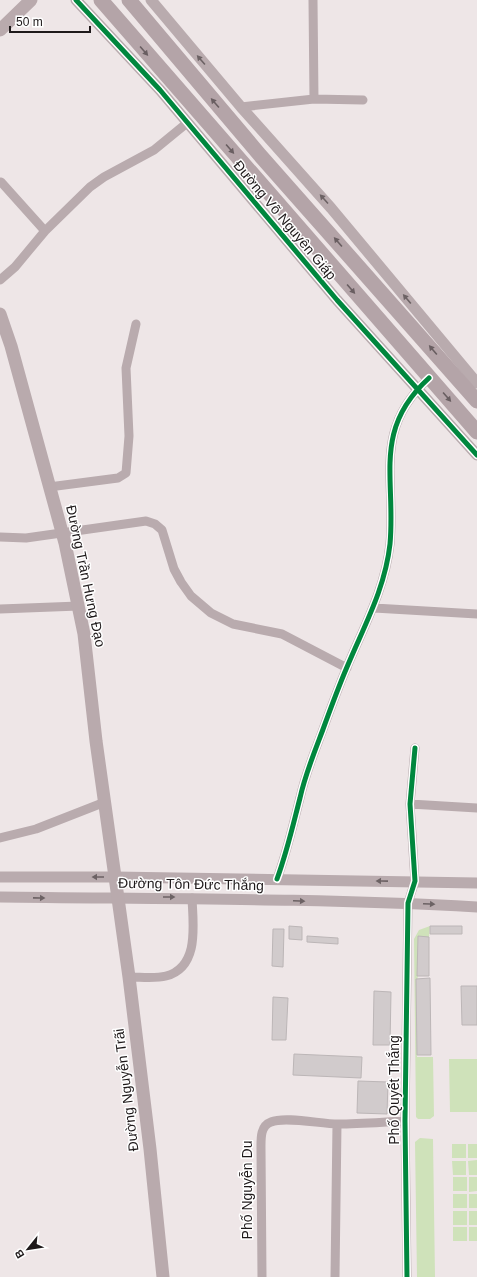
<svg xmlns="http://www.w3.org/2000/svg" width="477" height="1277" font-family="Arial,sans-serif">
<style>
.green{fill:#cfe2ba}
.building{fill:#d1cbcc;stroke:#bcb6b7}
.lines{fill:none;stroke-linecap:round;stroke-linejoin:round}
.minor{stroke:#b9abae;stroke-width:9}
.tertiary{stroke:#b9abae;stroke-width:11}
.secondary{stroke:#b9aaad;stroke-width:13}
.trunk{stroke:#b4a4a8;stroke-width:15}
.cycleway-casing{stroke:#fff;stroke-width:8}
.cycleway{stroke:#00873e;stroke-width:5}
.oneway{fill:#695e61}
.oneway2{fill:#6c6264}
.labels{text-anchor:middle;stroke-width:3;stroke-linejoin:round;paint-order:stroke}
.street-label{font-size:14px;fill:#1e191a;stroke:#fff}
</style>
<rect width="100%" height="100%" fill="#eee6e7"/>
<!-- green -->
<path class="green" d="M 430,926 L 429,937 L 418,937 L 417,1057 L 433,1057 L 434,1116 L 430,1119 L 418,1119 L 416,1117 L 414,939 L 419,930 Z
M 449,1059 L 477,1059 L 477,1112 L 450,1112 Z
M 420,1138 L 433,1139 L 435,1277 L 417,1277 L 415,1142 Z
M 452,1144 L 466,1144 L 466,1158 L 452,1158 Z
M 468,1144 L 477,1144 L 477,1158 L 468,1158 Z
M 477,1160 L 477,1175 L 469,1175 L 468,1161 Z
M 452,1161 L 466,1161 L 466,1175 L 453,1175 Z
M 453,1177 L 467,1177 L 467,1191 L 453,1191 Z
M 469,1177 L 477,1177 L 477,1191 L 469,1192 Z
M 453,1194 L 467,1194 L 467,1208 L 453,1208 Z
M 469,1194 L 477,1194 L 477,1208 L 469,1208 Z
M 453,1211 L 467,1211 L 467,1225 L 453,1225 Z
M 469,1211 L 477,1211 L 477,1225 L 469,1225 Z
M 453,1227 L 467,1227 L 467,1241 L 453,1241 Z
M 469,1227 L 477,1227 L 477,1241 L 469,1241 Z"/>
<!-- building -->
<path class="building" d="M 289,926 L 302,927 L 302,940 L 289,939 Z
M 430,926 L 462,926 L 462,934 L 430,934 Z
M 273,929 L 284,929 L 283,967 L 272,966 Z
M 307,936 L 338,938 L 338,944 L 307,942 Z
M 418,936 L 429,937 L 429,976 L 417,976 Z
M 430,978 L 431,1055 L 417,1055 L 416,979 Z
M 461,986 L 477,986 L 477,1025 L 462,1025 Z
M 374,991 L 391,992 L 390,1045 L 373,1045 Z
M 273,997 L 288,998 L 286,1040 L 272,1040 Z
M 294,1054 L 362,1057 L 361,1078 L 293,1075 Z
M 358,1081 L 388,1082 L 387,1114 L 357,1113 Z"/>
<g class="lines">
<!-- minor -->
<path class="minor" d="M 314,99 L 363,100
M 241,107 L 314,99 L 313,0
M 1,182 L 45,231
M 0,280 L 15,267 L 45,231 L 90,187 L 104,177 L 154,150 L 187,123
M 49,487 L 118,478 L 126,473 L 129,436 L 126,368 L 136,324
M 0,537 L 26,538 L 146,521 L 155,524 L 162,530 L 174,569 L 181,582 L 191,596 L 211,613 L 233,624 L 282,634 L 347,668
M 374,608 L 477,614
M 0,609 L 79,606
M 410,804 L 477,808
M 0,838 L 36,829 L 105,802
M 277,879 C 287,852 293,825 300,798 C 305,775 314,753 322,732 C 330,710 338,688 347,667 C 364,626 385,589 390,544 C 396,478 372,430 429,378
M 129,977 C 141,977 155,979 166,976 C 200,967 193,924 192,898
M 262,1277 L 261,1149 C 261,1139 260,1126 271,1122 C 285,1116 321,1124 338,1124 C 360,1124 383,1122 405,1121
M 335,1277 L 337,1124
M 407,1277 L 405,1121 L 408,903 L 415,881 L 410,804 L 415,748"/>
<!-- tertiary -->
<path class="tertiary" d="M 76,0 L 160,90 L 337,300 L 477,455
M 151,0 L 241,107 L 331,208 L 477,383
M 0,877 L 115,877 L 477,883
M 0,897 C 159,899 318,898 477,907"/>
<!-- secondary -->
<path class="secondary" d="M 0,30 L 31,0
M 0,314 L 11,346 L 65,543 L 84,634 L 96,741 L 129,977 L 150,1149 L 163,1277"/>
<!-- trunk -->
<path class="trunk" d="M 101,0 L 477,432
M 129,0 L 259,154 L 477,401"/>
<!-- cycleway casing -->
<g class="cycleway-casing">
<path id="cycleway" d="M 76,0 L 160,90 L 337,300 L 477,455
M 277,879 C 287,852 293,825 300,798 C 305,775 314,753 322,732 C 330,710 338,688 347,667 C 364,626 385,589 390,544 C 396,478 372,430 429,378
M 407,1277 L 405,1121 L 408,903 L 415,881 L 410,804 L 415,748"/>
</g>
<!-- cycleway -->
<use href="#cycleway" class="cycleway"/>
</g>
<!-- one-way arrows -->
<defs><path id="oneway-solid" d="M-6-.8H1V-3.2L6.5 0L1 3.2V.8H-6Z"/></defs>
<g class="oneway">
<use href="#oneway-solid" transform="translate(144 51) rotate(49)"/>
<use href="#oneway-solid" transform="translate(215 103) rotate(-131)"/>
<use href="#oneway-solid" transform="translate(230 149) rotate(49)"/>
<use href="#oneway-solid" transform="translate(338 242) rotate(-131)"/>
<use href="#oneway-solid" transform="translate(351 289) rotate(49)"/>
<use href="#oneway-solid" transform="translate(433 350) rotate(-130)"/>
<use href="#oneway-solid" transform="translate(447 397) rotate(49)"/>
</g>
<g class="oneway2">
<use href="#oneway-solid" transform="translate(201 60) rotate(-131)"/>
<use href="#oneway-solid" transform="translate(324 199) rotate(-132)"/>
<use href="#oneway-solid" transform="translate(407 299) rotate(-130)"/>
<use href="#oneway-solid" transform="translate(98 877) rotate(-180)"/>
<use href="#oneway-solid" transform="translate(382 881) rotate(-179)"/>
<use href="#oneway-solid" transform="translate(169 897)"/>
<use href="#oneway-solid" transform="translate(39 898) rotate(1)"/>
<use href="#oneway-solid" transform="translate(299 901) rotate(2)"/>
<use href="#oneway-solid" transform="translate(429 904) rotate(3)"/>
</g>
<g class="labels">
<!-- street labels -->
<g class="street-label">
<text transform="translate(285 220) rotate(50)" y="5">Đường Võ Nguyên Giáp</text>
<text transform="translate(86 576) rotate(78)" y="5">Đường Trần Hưng Đạo</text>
<text transform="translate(191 884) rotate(1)" y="5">Đường Tôn Đức Thắng</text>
<text transform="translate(126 1090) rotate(-97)" y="5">Đường Nguyễn Trãi</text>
<text transform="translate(394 1090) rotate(-90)" y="5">Phố Quyết Thắng</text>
<text transform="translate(247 1190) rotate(-90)" y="5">Phố Nguyễn Du</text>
</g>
</g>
<!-- north arrow -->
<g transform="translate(28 1249) rotate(240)" stroke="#ffffff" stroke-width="3" paint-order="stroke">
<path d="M0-3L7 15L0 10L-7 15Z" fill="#1e191a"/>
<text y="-6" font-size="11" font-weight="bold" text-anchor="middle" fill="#1e191a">B</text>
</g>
<!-- scale -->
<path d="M10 26v6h80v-6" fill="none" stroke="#1e191a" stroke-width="2"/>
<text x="16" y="26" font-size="12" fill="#1e191a" stroke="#ffffff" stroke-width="3" paint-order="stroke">50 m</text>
</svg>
